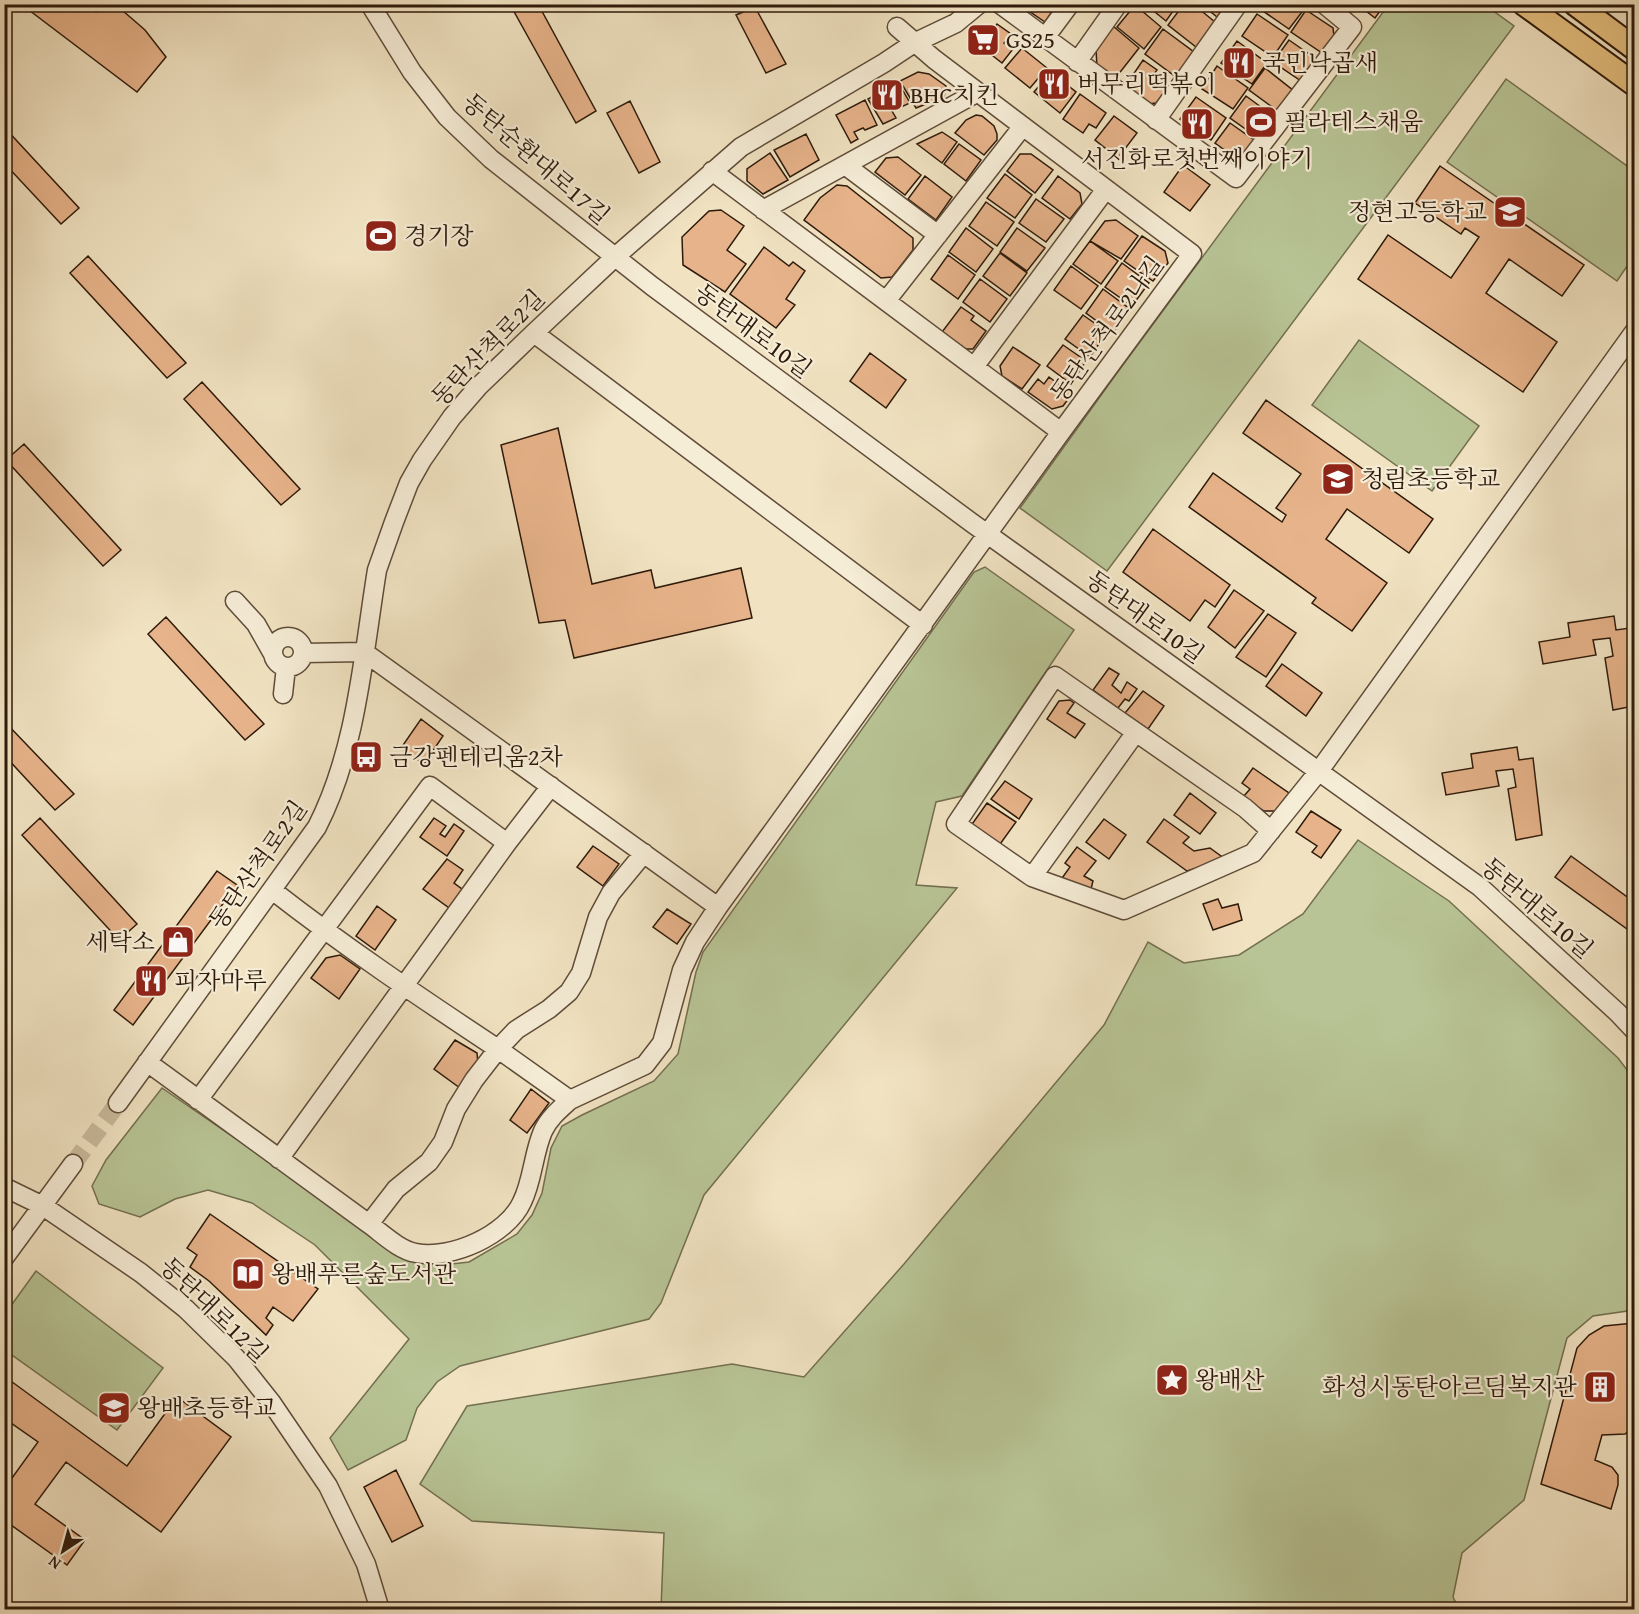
<svg xmlns="http://www.w3.org/2000/svg" width="1639" height="1614" font-family="'Gentium Book Plus','Noto Serif KR',serif">
<style>
.green{fill:#b8c495;stroke:#736f50;stroke-width:1.5}
.building{fill:#e7b38a;stroke:#2e1a0b;stroke-width:1.5}
.lines{fill:none;stroke-linecap:round;stroke-linejoin:round}
.minor-tunnel{stroke:#cabb9d;stroke-width:18;stroke-dasharray:18 9;stroke-linecap:butt}
.minor-casing{stroke:#5f4c39;stroke-width:21}
.major-casing{stroke:#2e1a0b;stroke-width:26}
.minor{stroke:#f6edd7;stroke-width:18}
.major{stroke:#e8c281;stroke-width:22}
.labels{text-anchor:middle;stroke-width:4.5;stroke-linejoin:round;paint-order:stroke}
.poi-label{font-size:24px;fill:#2e1a0b;stroke:#f6edd7;text-anchor:start}
.street-label{font-size:24px;fill:#2e1a0b;stroke:#f6edd7}
</style>
<rect width="100%" height="100%" fill="#f1e3c2"/>
<filter id="stains"><feTurbulence type="fractalNoise" baseFrequency=".00333" numOctaves="4"/><feColorMatrix values="0 0 0 0 .2 0 0 0 0 .09 0 0 0 0 .02 0 0 0 .5 -.17"/></filter>
<radialGradient id="worn" r=".72"><stop offset=".6" stop-color="#630" stop-opacity="0"/><stop offset="1" stop-color="#630" stop-opacity=".3"/></radialGradient>
<!-- green -->
<path class="green" d="M 1389,4 L 1485,5 L 1514,26 L 1107,571 L 1020,508 L 1117,373 Z
M 1506,79 L 1634,171 L 1634,256 L 1617,281 L 1447,162 Z
M 1359,340 L 1479,426 L 1432,491 L 1312,405 Z
M 985,567 L 1074,630 L 962,796 L 936,802 L 916,885 L 957,888 L 704,1195 L 661,1303 L 649,1319 L 460,1366 L 437,1382 L 417,1408 L 406,1440 L 348,1470 L 330,1438 L 409,1339 L 315,1245 L 252,1203 L 208,1190 L 175,1199 L 140,1217 L 99,1204 L 92,1186 L 106,1160 L 162,1088 L 415,1262 L 443,1265 L 469,1262 L 517,1234 L 532,1215 L 542,1193 L 551,1148 L 562,1126 L 582,1115 L 654,1081 L 678,1054 L 696,972 L 703,952 L 974,572 Z
M 1358,840 L 1449,901 L 1618,1058 L 1634,1079 L 1634,1310 L 1593,1316 L 1567,1338 L 1524,1500 L 1462,1553 L 1453,1597 L 1459,1609 L 661,1609 L 664,1533 L 472,1521 L 420,1484 L 467,1406 L 732,1364 L 804,1377 L 904,1264 L 1104,1025 L 1148,942 L 1184,963 L 1239,955 L 1303,914 Z
M 36,1271 L 163,1368 L 117,1430 L 5,1350 L 5,1314 Z"/>
<!-- building -->
<path class="building" d="M 21,4 L 85,4 L 96,12 L 102,4 L 115,4 L 145,30 L 166,57 L 137,92 Z
M 518,4 L 538,4 L 596,111 L 576,123 L 512,8 Z
M 1025,4 L 1057,4 L 1045,22 L 1026,9 Z
M 1145,4 L 1178,4 L 1166,21 Z
M 1184,4 L 1193,4 L 1215,22 L 1196,47 L 1168,25 Z
M 1201,4 L 1227,4 L 1217,17 Z
M 1263,4 L 1301,4 L 1305,8 L 1289,29 L 1260,9 Z
M 1357,4 L 1385,4 L 1375,18 Z
M 1135,5 L 1161,27 L 1144,49 L 1117,27 Z
M 755,7 L 786,64 L 766,73 L 736,15 Z
M 1306,10 L 1333,28 L 1334,36 L 1322,53 L 1291,32 Z
M 1257,14 L 1288,35 L 1273,57 L 1242,36 Z
M 997,24 L 1011,34 L 1004,43 L 1013,49 L 1002,63 L 975,42 L 985,30 L 990,34 Z
M 1113,26 L 1139,48 L 1114,80 L 1097,67 L 1096,49 Z
M 1163,29 L 1194,52 L 1176,77 L 1145,54 Z
M 1289,40 L 1319,61 L 1304,83 L 1273,62 Z
M 1237,41 L 1267,63 L 1252,84 L 1221,63 Z
M 1022,48 L 1047,68 L 1030,88 L 1005,68 Z
M 1143,60 L 1157,70 L 1154,74 L 1169,86 L 1156,103 L 1148,104 L 1124,88 Z
M 1217,66 L 1248,88 L 1233,109 L 1202,89 Z
M 1265,68 L 1294,91 L 1279,112 L 1249,90 Z
M 918,72 L 929,74 L 946,86 L 944,97 L 916,108 L 900,81 Z
M 1051,72 L 1076,92 L 1060,113 L 1034,92 Z
M 898,82 L 910,103 L 892,111 L 896,118 L 883,124 L 868,99 Z
M 1080,94 L 1106,113 L 1096,128 L 1089,124 L 1083,133 L 1063,119 Z
M 1246,96 L 1276,118 L 1261,140 L 1230,118 Z
M 1196,97 L 1226,118 L 1211,140 L 1180,119 Z
M 865,100 L 877,125 L 865,130 L 863,128 L 854,132 L 858,139 L 851,143 L 836,115 Z
M 630,101 L 660,162 L 639,173 L 607,113 Z
M 976,115 L 982,116 L 994,126 L 997,134 L 997,140 L 984,155 L 955,133 L 966,120 Z
M 1114,116 L 1137,133 L 1118,158 L 1095,140 Z
M 1230,123 L 1254,140 L 1242,156 L 1234,157 L 1215,143 Z
M 4,127 L 79,208 L 61,224 L 4,163 Z
M 942,132 L 957,142 L 942,163 L 917,144 Z
M 806,134 L 819,160 L 790,177 L 774,150 Z
M 959,144 L 981,160 L 966,181 L 944,164 Z
M 770,153 L 788,180 L 763,194 L 747,181 L 747,169 Z
M 1020,154 L 1031,154 L 1053,170 L 1035,193 L 1007,171 Z
M 898,157 L 921,175 L 905,195 L 875,172 L 886,158 Z
M 1183,165 L 1210,185 L 1190,211 L 1164,192 Z
M 1440,166 L 1584,265 L 1562,296 L 1509,259 L 1486,293 L 1557,342 L 1523,392 L 1358,279 L 1388,235 L 1451,278 L 1479,237 L 1465,228 L 1461,234 L 1415,203 Z
M 1005,174 L 1032,195 L 1015,218 L 987,198 Z
M 925,176 L 952,197 L 936,220 L 908,199 Z
M 1058,176 L 1080,193 L 1082,204 L 1070,219 L 1042,198 Z
M 837,185 L 847,186 L 913,238 L 913,250 L 892,277 L 881,278 L 804,220 L 820,198 Z
M 1036,199 L 1064,219 L 1046,242 L 1019,223 Z
M 986,202 L 1014,222 L 997,246 L 969,226 Z
M 721,210 L 744,226 L 727,250 L 746,264 L 725,292 L 683,265 L 682,237 L 709,211 Z
M 1116,220 L 1138,236 L 1121,259 L 1090,241 L 1105,221 Z
M 966,228 L 993,249 L 976,272 L 949,252 Z
M 1017,228 L 1045,248 L 1027,271 L 1000,252 Z
M 1142,236 L 1165,251 L 1168,263 L 1153,281 L 1124,261 Z
M 1090,241 L 1118,261 L 1101,284 L 1073,264 Z
M 764,247 L 789,266 L 793,262 L 805,271 L 786,299 L 795,305 L 776,328 L 730,294 Z
M 1000,253 L 1027,273 L 1010,296 L 983,276 Z
M 948,255 L 975,275 L 958,299 L 931,279 Z
M 88,256 L 186,363 L 167,378 L 70,273 Z
M 1122,263 L 1149,283 L 1132,306 L 1105,287 Z
M 1071,266 L 1098,286 L 1081,309 L 1054,290 Z
M 980,279 L 1007,299 L 990,322 L 963,302 Z
M 1103,289 L 1130,309 L 1113,333 L 1086,313 Z
M 961,307 L 974,316 L 971,320 L 986,331 L 973,349 L 966,349 L 942,332 Z
M 1083,315 L 1107,332 L 1090,357 L 1065,339 Z
M 1063,345 L 1086,361 L 1071,384 L 1047,366 Z
M 1013,347 L 1040,365 L 1022,389 L 1002,376 L 1000,366 Z
M 870,353 L 906,380 L 886,408 L 850,381 Z
M 1049,377 L 1072,394 L 1063,406 L 1052,409 L 1028,392 L 1038,379 L 1044,384 Z
M 202,382 L 300,489 L 281,505 L 184,399 Z
M 1266,400 L 1433,519 L 1409,553 L 1347,509 L 1326,539 L 1387,583 L 1352,631 L 1312,603 L 1316,598 L 1189,507 L 1213,473 L 1282,522 L 1286,515 L 1276,508 L 1301,474 L 1243,433 Z
M 558,428 L 592,584 L 651,570 L 655,588 L 741,568 L 752,618 L 574,658 L 565,620 L 539,623 L 501,445 Z
M 24,444 L 121,550 L 103,566 L 6,460 Z
M 1153,529 L 1230,585 L 1215,607 L 1205,600 L 1190,621 L 1123,572 Z
M 1234,590 L 1264,611 L 1235,648 L 1208,627 Z
M 1268,614 L 1296,633 L 1266,677 L 1236,657 Z
M 1614,616 L 1616,630 L 1630,628 L 1634,667 L 1634,706 L 1613,710 L 1605,658 L 1613,656 L 1610,638 L 1593,640 L 1596,655 L 1543,664 L 1539,642 L 1570,637 L 1568,623 Z
M 166,617 L 264,724 L 245,740 L 148,634 Z
M 1282,664 L 1322,693 L 1306,716 L 1266,686 Z
M 1109,668 L 1119,674 L 1112,685 L 1121,693 L 1127,682 L 1137,689 L 1129,701 L 1125,699 L 1118,708 L 1093,690 Z
M 1143,691 L 1164,706 L 1148,729 L 1125,713 Z
M 1070,700 L 1074,703 L 1067,713 L 1085,724 L 1075,738 L 1047,719 L 1059,701 Z
M 421,719 L 443,736 L 424,764 L 401,748 Z
M 4,721 L 74,794 L 55,810 L 4,755 Z
M 1517,747 L 1519,760 L 1533,758 L 1542,835 L 1516,840 L 1508,789 L 1516,787 L 1513,769 L 1496,771 L 1499,786 L 1446,795 L 1442,773 L 1473,768 L 1471,754 Z
M 1253,768 L 1289,793 L 1275,811 L 1264,811 L 1243,797 L 1250,789 L 1242,783 Z
M 1005,781 L 1032,799 L 1019,819 L 991,799 Z
M 1190,793 L 1216,813 L 1200,834 L 1174,815 Z
M 987,803 L 1016,822 L 998,847 L 970,827 Z
M 1311,811 L 1341,830 L 1321,858 L 1312,852 L 1317,846 L 1296,832 Z
M 40,818 L 137,924 L 119,940 L 22,835 Z
M 434,818 L 446,826 L 440,834 L 445,837 L 454,824 L 464,831 L 447,856 L 420,837 Z
M 1104,819 L 1126,835 L 1109,859 L 1086,842 Z
M 1164,819 L 1189,837 L 1183,843 L 1194,851 L 1210,848 L 1225,859 L 1187,871 L 1147,842 Z
M 593,846 L 619,864 L 603,886 L 577,867 Z
M 1077,847 L 1096,861 L 1084,876 L 1093,881 L 1090,893 L 1060,881 L 1070,867 L 1065,863 Z
M 1571,856 L 1634,902 L 1634,934 L 1555,877 Z
M 447,859 L 463,870 L 454,883 L 466,892 L 452,910 L 423,889 Z
M 217,871 L 237,885 L 133,1025 L 114,1010 Z
M 1218,899 L 1222,908 L 1238,904 L 1242,920 L 1213,930 L 1203,904 Z
M 377,906 L 396,920 L 375,950 L 356,936 Z
M 667,909 L 691,924 L 677,944 L 653,927 Z
M 340,955 L 360,969 L 339,999 L 311,978 L 326,958 Z
M 455,1040 L 477,1053 L 478,1064 L 460,1088 L 434,1069 Z
M 531,1089 L 549,1103 L 527,1133 L 510,1120 Z
M 210,1214 L 318,1289 L 293,1321 L 273,1307 L 266,1318 L 273,1325 L 266,1335 L 209,1281 L 190,1267 L 197,1255 L 187,1248 Z
M 1634,1323 L 1634,1427 L 1625,1434 L 1602,1435 L 1595,1460 L 1612,1467 L 1618,1475 L 1618,1485 L 1611,1509 L 1541,1484 L 1577,1348 L 1589,1335 L 1604,1326 Z
M 4,1376 L 127,1466 L 177,1397 L 231,1437 L 161,1532 L 66,1462 L 35,1504 L 85,1540 L 67,1565 L 4,1520 L 4,1483 L 7,1485 L 38,1442 L 4,1418 Z
M 396,1470 L 423,1526 L 392,1542 L 364,1487 Z"/>
<g class="lines">
<!-- minor-tunnel -->
<path class="minor-tunnel" d="M 73,1164 L 118,1103"/>
<!-- minor casing -->
<g class="minor-casing">
<path id="minor" d="M 370,4 L 412,72 L 447,117 L 491,159 L 652,286 L 972,523 L 1480,887 L 1618,1013 L 1634,1030
M 1000,4 L 1236,178 L 1352,27 L 1324,4
M 1044,39 L 1070,4
M 1077,62 L 1118,4
M 1156,120 L 1238,4
M 845,165 L 938,235
M 712,171 L 1061,432
M 763,210 L 978,92
M 886,301 L 1023,126
M 534,333 L 923,625
M 974,367 L 1106,189
M 235,601 L 256,624 L 273,654
M273 652a15 15 0 1 1 30 0a15 15 0 1 1-30 0Z
M 303,653 L 364,652 L 718,907 L 1061,432 L 1192,254 L 934,59 L 897,27
M 283,694 L 286,667
M 1271,831 L 1245,808 L 1055,676 L 956,824 L 1032,877 L 1124,910 L 1253,853 L 1319,771 L 1634,332
M 1032,877 L 1136,732
M 272,890 C 345,947 421,998 498,1049 L 516,1030 L 549,1009 L 569,992 L 581,973 L 598,917 L 611,893 L 644,853
M 147,1062 L 369,1224 L 396,1189 L 429,1162 L 443,1142 L 456,1109 L 474,1080 L 498,1049 L 570,1100 L 645,1065 L 662,1043 L 682,970 L 695,942 L 718,907
M 198,1100 L 430,786 L 507,843
M 118,1103 L 317,827 C 357,749 363,656 377,570 L 394,522 L 409,483 L 422,460 L 452,417 L 478,387 L 534,333 L 615,257 L 741,147 L 884,63 L 914,43 L 956,23 L 979,4
M 279,1159 L 507,843 L 551,786
M 4,1187 L 43,1206 L 141,1273 L 186,1309 L 236,1358 L 271,1402 L 328,1486 L 366,1564 L 380,1610
M 369,1224 C 383,1234 399,1250 416,1253 C 451,1260 507,1235 522,1202 C 533,1180 533,1154 543,1131 C 549,1118 560,1109 570,1100
M 4,1258 L 73,1164"/>
</g>
<!-- major casing -->
<g class="major-casing">
<path id="major" d="M 1524,4 L 1634,84
M 1575,4 L 1634,48"/>
</g>
<!-- minor -->
<use href="#minor" class="minor"/>
<!-- major -->
<use href="#major" class="major"/>
</g>
<!-- icons -->
<defs>
<g id="supermarket-square" transform="scale(1.725)"><rect x="-9" y="-9" width="18" height="18" rx="4" fill="#8f2418" stroke="#f6edd7"/><path d="M-6-5.5h2.5l.6 2H6L4.5 2H-2.5L-4.4-4H-6ZM-1.5 3.2a1.3 1.3 0 1 0 .1 0ZM3 3.2a1.3 1.3 0 1 0 .1 0Z" fill="#fff"/></g>
<g id="restaurant-square" transform="scale(1.725)"><rect x="-9" y="-9" width="18" height="18" rx="4" fill="#8f2418" stroke="#f6edd7"/><path d="M-5-6h1v4h1v-4h1v4h1v-4h1v5L-1.5 .5V6h-2V.5L-5-1ZM5-6V6H3V1.5H1.5Q1.5-4 5-6Z" fill="#fff"/></g>
<g id="stadium-square" transform="scale(1.725)"><rect x="-9" y="-9" width="18" height="18" rx="4" fill="#8f2418" stroke="#f6edd7"/><path d="M0-5a6.5 5 0 1 0 0 10a6.5 5 0 1 0 0-10ZM-3.5-1.8h7v3.6h-7Z" fill="#fff"/></g>
<g id="school-square" transform="scale(1.725)"><rect x="-9" y="-9" width="18" height="18" rx="4" fill="#8f2418" stroke="#f6edd7"/><path d="M0-5L7-2L0 1L-7-2ZM-4 1L0 2.5L4 1V4Q0 6-4 4Z" fill="#fff"/></g>
<g id="bus-square" transform="scale(1.725)"><rect x="-9" y="-9" width="18" height="18" rx="4" fill="#8f2418" stroke="#f6edd7"/><path d="M-5-6H5V4H4V6H2V4H-2V6H-4V4H-5ZM-3.5-4V0h7V-4ZM-3.5 1.2v1.5H-2V1.2ZM2 1.2v1.5H3.5V1.2Z" fill="#fff"/></g>
<g id="shop-square" transform="scale(1.725)"><rect x="-9" y="-9" width="18" height="18" rx="4" fill="#8f2418" stroke="#f6edd7"/><path d="M-5-2.5h2.3a2.7 3.5 0 0 1 5.4 0H5L5.5 6h-11ZM-1.5-2.5h3a1.5 2.3 0 0 0-3 0Z" fill="#fff"/></g>
<g id="library-square" transform="scale(1.725)"><rect x="-9" y="-9" width="18" height="18" rx="4" fill="#8f2418" stroke="#f6edd7"/><path d="M-6-4Q-3-5.5-.7-3.5V5Q-3 3-6 4ZM6-4Q3-5.5 .7-3.5V5Q3 3 6 4Z" fill="#fff"/></g>
<g id="sight-square" transform="scale(1.725)"><rect x="-9" y="-9" width="18" height="18" rx="4" fill="#8f2418" stroke="#f6edd7"/><path d="M0-6L1.8-2.2L6-1.7L2.9 1.2L3.7 5.4L0 3.3L-3.7 5.4L-2.9 1.2L-6-1.7L-1.8-2.2Z" fill="#fff"/></g>
<g id="building-square" transform="scale(1.725)"><rect x="-9" y="-9" width="18" height="18" rx="4" fill="#8f2418" stroke="#f6edd7"/><path d="M-4-6H4V6H1V3H-1V6H-4ZM-2.5-4.3h1.7v1.8h-1.7ZM.8-4.3h1.7v1.8H.8ZM-2.5-1h1.7V.8h-1.7ZM.8-1h1.7V.8H.8Z" fill="#fff"/></g>
</defs>
<g fill-rule="evenodd">
<use href="#supermarket-square" x="983" y="40"/>
<use href="#restaurant-square" x="1239" y="63"/>
<use href="#restaurant-square" x="1054" y="84"/>
<use href="#restaurant-square" x="887" y="95"/>
<use href="#stadium-square" x="1261" y="122"/>
<use href="#restaurant-square" x="1197" y="124"/>
<use href="#school-square" x="1510" y="212"/>
<use href="#stadium-square" x="381" y="236"/>
<use href="#school-square" x="1338" y="479"/>
<use href="#bus-square" x="366" y="757"/>
<use href="#shop-square" x="178" y="942"/>
<use href="#restaurant-square" x="151" y="981"/>
<use href="#library-square" x="248" y="1274"/>
<use href="#sight-square" x="1172" y="1380"/>
<use href="#building-square" x="1600" y="1387"/>
<use href="#school-square" x="114" y="1408"/>
</g>
<g class="labels">
<!-- poi labels -->
<g class="poi-label">
<text x="1006" y="48">GS25</text>
<text x="1262" y="71">국민낙곱새</text>
<text x="1077" y="92">버무리떡볶이</text>
<text x="910" y="103">BHC치킨</text>
<text x="1284" y="130">필라테스채움</text>
<text x="1197" y="167" text-anchor="middle">서진화로첫번째이야기</text>
<text x="1487" y="220" text-anchor="end">정현고등학교</text>
<text x="404" y="244">경기장</text>
<text x="1361" y="487">청림초등학교</text>
<text x="389" y="765">금강펜테리움2차</text>
<text x="155" y="950" text-anchor="end">세탁소</text>
<text x="174" y="989">피자마루</text>
<text x="271" y="1282">왕배푸른숲도서관</text>
<text x="1195" y="1388">왕배산</text>
<text x="1577" y="1395" text-anchor="end">화성시동탄아르딤복지관</text>
<text x="137" y="1416">왕배초등학교</text>
</g>
<!-- street labels -->
<g class="street-label">
<text transform="translate(536 159) rotate(41)" y="8">동탄순환대로17길</text>
<text transform="translate(1107 329) rotate(-54)" y="8">동탄산척로2나길</text>
<text transform="translate(753 331) rotate(37)" y="8">동탄대로10길</text>
<text transform="translate(488 348) rotate(-46)" y="8">동탄산척로2길</text>
<text transform="translate(1145 617) rotate(36)" y="8">동탄대로10길</text>
<text transform="translate(258 865) rotate(-55)" y="8">동탄산척로2길</text>
<text transform="translate(1537 908) rotate(41)" y="8">동탄대로10길</text>
<text transform="translate(214 1310) rotate(44)" y="8">동탄대로12길</text>
</g>
</g>
<!-- margin -->
<rect width="1639" height="1614" fill="none" stroke="#f1e3c2" stroke-width="24"/>
<rect x="6" y="6" width="1627" height="1602" fill="none" stroke="#2e1a0b" stroke-width="3"/>
<rect x="12" y="12" width="1615" height="1590" fill="none" stroke="#2e1a0b" stroke-width="1.5"/>
<!-- north arrow -->
<g transform="translate(63 1551) rotate(216)" stroke="#f6edd7" stroke-width="4.5" paint-order="stroke">
<path d="M0-4.5L10 22L0 15L-10 22Z" fill="#2e1a0b"/>
<text y="-9" font-size="16" font-weight="bold" text-anchor="middle" fill="#2e1a0b">N</text>
</g>
<rect width="100%" height="100%" filter="url(#stains)"/>
<rect width="100%" height="100%" fill="url(#worn)"/>
</svg>
